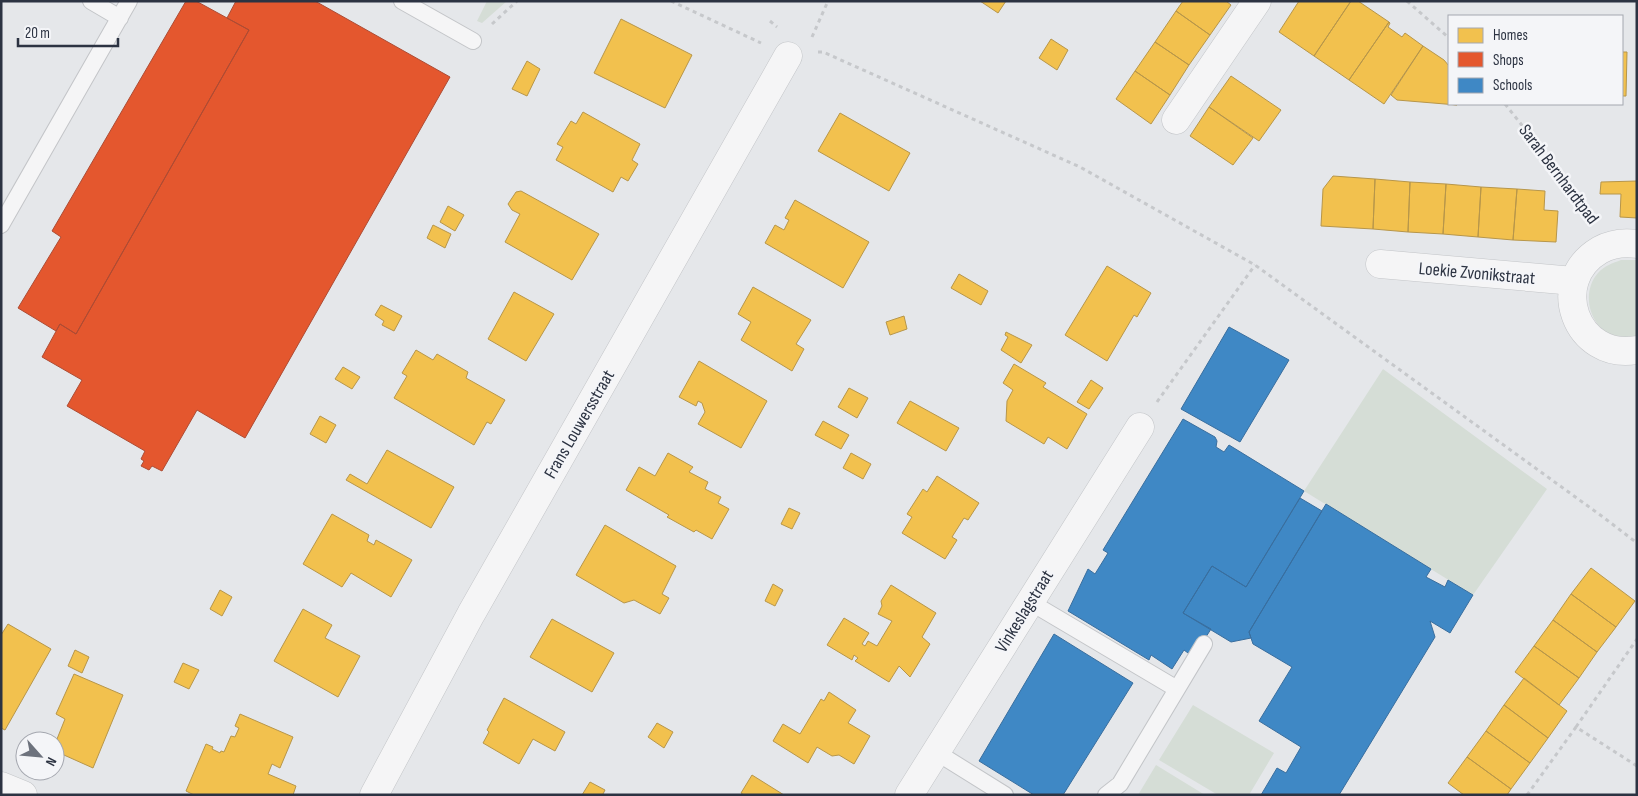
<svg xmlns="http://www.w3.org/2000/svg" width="1638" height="796" font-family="'Sofia Sans Condensed',sans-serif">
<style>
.green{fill:#d5ddd6}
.homes{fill:#f2c14e;stroke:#b7964a}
.shops{fill:#e4572e;stroke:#ad4c34}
.schools{fill:#3f88c5;stroke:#396e9e}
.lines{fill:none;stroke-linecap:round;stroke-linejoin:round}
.lane-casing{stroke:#c3c5c8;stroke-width:18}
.street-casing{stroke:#c3c5c8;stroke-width:29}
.path{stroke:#c6c8cb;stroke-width:3;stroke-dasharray:4 4;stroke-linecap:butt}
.lane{stroke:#f5f5f6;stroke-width:16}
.street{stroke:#f5f5f6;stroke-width:28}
.labels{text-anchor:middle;stroke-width:5;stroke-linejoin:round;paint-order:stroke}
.street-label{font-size:18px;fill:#2c3342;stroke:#f4f5f8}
</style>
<rect width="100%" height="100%" fill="#e5e7ea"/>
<!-- green -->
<path class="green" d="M 487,1 L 507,1 L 482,23 L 477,21 Z
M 1621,260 L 1637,260 L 1637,337 C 1632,337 1626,338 1621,337 C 1591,334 1579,294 1598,273 C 1604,266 1613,263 1621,260 Z
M 1383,369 L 1547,489 L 1473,595 L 1304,491 Z
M 1193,705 L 1274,753 L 1249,795 L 1218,795 L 1159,760 Z
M 1156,765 L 1205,795 L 1138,795 Z"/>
<!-- homes -->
<path class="homes" d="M 980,1 L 1006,1 L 998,13 Z
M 1183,1 L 1226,1 L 1231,5 L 1210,35 L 1176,11 Z
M 1299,1 L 1351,1 L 1314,56 L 1279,32 Z
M 1351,1 L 1358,1 L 1389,22 L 1349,80 L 1314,56 Z
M 1176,11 L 1210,35 L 1189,65 L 1155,42 Z
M 621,19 L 692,55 L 665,108 L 594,73 Z
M 1389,22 L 1390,23 L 1388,27 L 1402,37 L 1405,33 L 1423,46 L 1384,104 L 1349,80 Z
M 1051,39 L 1068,50 L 1057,70 L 1039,58 Z
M 1155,42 L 1189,65 L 1170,95 L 1135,71 Z
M 1423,46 L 1444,60 L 1449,66 L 1449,104 L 1457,105 L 1397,100 L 1391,95 Z
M 1622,52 L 1627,52 L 1626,96 L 1622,96 Z
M 527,61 L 540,69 L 527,96 L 512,89 Z
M 1135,71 L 1170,95 L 1151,124 L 1116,99 Z
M 1231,76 L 1281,110 L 1259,141 L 1209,107 Z
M 1209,107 L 1253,138 L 1233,165 L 1190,136 Z
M 583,112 L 640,144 L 632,160 L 638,164 L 628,181 L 621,177 L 613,192 L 556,160 L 563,147 L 557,144 L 571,121 L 576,124 Z
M 840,113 L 910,153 L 889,191 L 818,151 Z
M 1333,176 L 1375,179 L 1373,229 L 1321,226 L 1323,189 Z
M 1375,179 L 1410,182 L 1408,232 L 1373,229 Z
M 1637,181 L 1637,218 L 1620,217 L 1621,194 L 1600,194 L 1601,182 Z
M 1410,182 L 1446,184 L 1443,234 L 1408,232 Z
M 1446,184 L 1481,187 L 1478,237 L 1443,234 Z
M 1481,187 L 1517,189 L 1513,240 L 1478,237 Z
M 1517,189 L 1545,191 L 1544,210 L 1558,211 L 1556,242 L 1513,240 Z
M 521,191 L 599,234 L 572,280 L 505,242 L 520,214 L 512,210 L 508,204 L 516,192 Z
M 795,200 L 869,242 L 843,288 L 765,243 L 775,225 L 784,230 L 789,220 L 785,218 Z
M 448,206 L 464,215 L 455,231 L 440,222 Z
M 433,225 L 451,234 L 445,248 L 427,238 Z
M 1107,266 L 1151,293 L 1137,317 L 1134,315 L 1107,361 L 1065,335 Z
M 959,274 L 988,291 L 981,305 L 951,288 Z
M 753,287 L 811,320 L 796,344 L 804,349 L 792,371 L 741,340 L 751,322 L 738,314 Z
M 514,292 L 554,314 L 526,361 L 488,339 Z
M 381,305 L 402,316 L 394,331 L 382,325 L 384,321 L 375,315 Z
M 904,316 L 907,329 L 890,335 L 886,322 Z
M 1006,332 L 1032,345 L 1021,363 L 1001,350 L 1008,337 L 1005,335 Z
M 416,350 L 433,360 L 437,354 L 468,372 L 466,378 L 505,400 L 491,424 L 487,422 L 474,445 L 394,398 L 407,376 L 402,373 Z
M 699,361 L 767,401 L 741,448 L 698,424 L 705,412 L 702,403 L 698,401 L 696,406 L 679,397 Z
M 1014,364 L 1046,383 L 1043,387 L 1087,414 L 1067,449 L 1048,437 L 1044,444 L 1006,421 L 1007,401 L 1013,390 L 1003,383 Z
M 343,367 L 360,377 L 352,389 L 335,379 Z
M 1091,380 L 1103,388 L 1089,409 L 1077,402 Z
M 849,388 L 868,398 L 857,418 L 838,407 Z
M 910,401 L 959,428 L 946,451 L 897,423 Z
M 320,416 L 336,425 L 326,443 L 310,434 Z
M 823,421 L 849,435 L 841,449 L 815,435 Z
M 387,450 L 454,487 L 431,528 L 346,480 L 350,474 L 367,484 Z
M 668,453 L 693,467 L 689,472 L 708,482 L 705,489 L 721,497 L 718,503 L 729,509 L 712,539 L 696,530 L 694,532 L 667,517 L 669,515 L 626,490 L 639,467 L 655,476 Z
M 851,453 L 871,464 L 863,479 L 843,468 Z
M 937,476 L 979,503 L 968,520 L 964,518 L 952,537 L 957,540 L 945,559 L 902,533 L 912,517 L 907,514 L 923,489 L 927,492 Z
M 789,508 L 800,513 L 792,529 L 781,524 Z
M 332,514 L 369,535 L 367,541 L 374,545 L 376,540 L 412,560 L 391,597 L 351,573 L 342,587 L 303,564 Z
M 605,525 L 676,566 L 662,594 L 669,598 L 660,614 L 634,600 L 624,603 L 576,575 Z
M 1591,568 L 1635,601 L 1616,627 L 1571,594 Z
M 773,584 L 783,590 L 775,606 L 765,601 Z
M 891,585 L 936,613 L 922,637 L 930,644 L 910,677 L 899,666 L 889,682 L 855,661 L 858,658 L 854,655 L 852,660 L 827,645 L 844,618 L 869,633 L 862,644 L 865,646 L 868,641 L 877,646 L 892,621 L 878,614 L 882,606 L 881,601 Z
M 220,590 L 232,597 L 222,616 L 210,609 Z
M 1571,594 L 1616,627 L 1597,652 L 1553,620 Z
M 303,609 L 332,625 L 325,638 L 360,656 L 338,697 L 274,661 Z
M 552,619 L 614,653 L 592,692 L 530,657 Z
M 1553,620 L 1597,652 L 1579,678 L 1534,646 Z
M 8,624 L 51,649 L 5,730 L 1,728 L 1,635 Z
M 1534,646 L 1579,678 L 1559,705 L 1515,672 Z
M 75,650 L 89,657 L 82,673 L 68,666 Z
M 183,663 L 199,670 L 189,689 L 174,682 Z
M 74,674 L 123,695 L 93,768 L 55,751 L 55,744 L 65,719 L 56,714 Z
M 1524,678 L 1567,711 L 1548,738 L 1504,705 Z
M 829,692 L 856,710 L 848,723 L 870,736 L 854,764 L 839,755 L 832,756 L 817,747 L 808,763 L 773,741 L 783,724 L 800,734 L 821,699 L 824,701 Z
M 504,698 L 565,732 L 555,751 L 533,739 L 519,764 L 483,743 L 489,732 L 487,730 Z
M 1504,705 L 1548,738 L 1530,763 L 1486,731 Z
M 240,714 L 293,737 L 280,768 L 272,764 L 268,774 L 296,786 L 293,795 L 194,795 L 186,791 L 206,744 L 213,747 L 212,749 L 220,753 L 221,751 L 224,752 L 231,736 L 235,737 L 239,728 L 235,726 Z
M 657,723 L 673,732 L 664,748 L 648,737 Z
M 1486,731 L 1530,763 L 1511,789 L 1467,757 Z
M 1467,757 L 1511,789 L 1507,795 L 1464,795 L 1448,783 Z
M 752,775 L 784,795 L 744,795 L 741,793 Z
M 590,782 L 605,790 L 603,794 L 604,795 L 582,795 Z"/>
<!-- shops -->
<path class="shops" d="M 186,1 L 196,1 L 249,30 L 76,334 L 60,324 L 56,331 L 18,308 L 61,237 L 52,231 Z
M 236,1 L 315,1 L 450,77 L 245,438 L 197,410 L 162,471 L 152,466 L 149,470 L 141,466 L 144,461 L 141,459 L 145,451 L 67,406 L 82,380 L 42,357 L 60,324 L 76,334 L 249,30 L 227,18 Z"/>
<!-- schools -->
<path class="schools" d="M 1229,327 L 1289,360 L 1240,442 L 1181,409 Z
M 1183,419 L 1215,437 L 1217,441 L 1216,447 L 1224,452 L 1229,445 L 1304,491 L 1246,587 L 1212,566 L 1183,613 L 1211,629 L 1197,651 L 1188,653 L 1184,650 L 1172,669 L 1151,655 L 1149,660 L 1068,611 L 1088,569 L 1095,574 L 1108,553 L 1103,550 Z
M 1300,498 L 1322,511 L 1249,632 L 1251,638 L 1231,642 L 1183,613 L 1212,566 L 1246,587 Z
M 1326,504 L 1431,569 L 1426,577 L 1445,587 L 1448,580 L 1473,595 L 1450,633 L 1430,621 L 1435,637 L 1339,795 L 1261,795 L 1277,768 L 1286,773 L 1301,747 L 1259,721 L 1292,667 L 1253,644 L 1249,632 Z
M 1054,634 L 1133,683 L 1063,795 L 1034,795 L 979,761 Z"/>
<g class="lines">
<!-- lane casing -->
<g class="lane-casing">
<path id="lane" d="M 91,1 L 120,18
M 402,1 L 473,41
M 1,225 L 129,1
M 1030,602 L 1177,689
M 936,752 L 1005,795
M 1106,795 L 1120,784 L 1204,644"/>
</g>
<!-- street casing -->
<g class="street-casing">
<path id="street" d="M 1176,120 L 1257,1
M 1637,244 C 1624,242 1611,244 1600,250 C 1547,281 1576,361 1637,350
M 1380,264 L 1574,281
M 1,786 L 23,795
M 374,795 L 471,614 L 788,56
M 909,795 L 1140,427"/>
</g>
<!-- path -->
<path class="path" d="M 671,1 L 761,43
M 1407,1 L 1449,38
M 770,21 L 777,27
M 492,24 L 517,1
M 812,37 L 828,1
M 818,52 L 823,52 L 1080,167 L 1255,265 L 1603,517 L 1637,543
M 1505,104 L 1579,197 L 1594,220
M 1157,402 L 1255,265
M 1576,727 L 1637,639
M 1527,795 L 1576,727 L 1637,766"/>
<!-- lane -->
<use href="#lane" class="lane"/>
<!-- street -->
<use href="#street" class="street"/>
</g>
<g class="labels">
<!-- street labels -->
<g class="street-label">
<text transform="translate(1559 174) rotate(53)" y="6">Sarah Bernhardtpad</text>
<text transform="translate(1477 273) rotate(5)" y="6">Loekie Zvonikstraat</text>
<text transform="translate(579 424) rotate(-60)" y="6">Frans Louwersstraat</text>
<text transform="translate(1024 611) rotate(-58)" y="6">Vinkeslagstraat</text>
</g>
</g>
<!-- border -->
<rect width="1638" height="796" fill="none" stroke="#2c3342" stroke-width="5"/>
<!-- legend -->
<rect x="1448" y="15" width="175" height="90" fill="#f4f5f8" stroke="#a4a7af"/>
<rect x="1458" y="28" width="25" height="15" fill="#f2c14e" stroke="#a4a7af"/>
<text x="1493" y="40" font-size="15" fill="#2c3342">Homes</text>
<rect x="1458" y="52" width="25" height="15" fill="#e4572e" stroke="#a4a7af"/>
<text x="1493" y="65" font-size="15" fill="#2c3342">Shops</text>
<rect x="1458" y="78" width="25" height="15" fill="#3f88c5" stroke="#a4a7af"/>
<text x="1493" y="90" font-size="15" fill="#2c3342">Schools</text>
<!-- north arrow -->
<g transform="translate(40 756) rotate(117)"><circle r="24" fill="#f4f5f8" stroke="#a4a7af"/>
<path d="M0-4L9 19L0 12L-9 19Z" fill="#6d727d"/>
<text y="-8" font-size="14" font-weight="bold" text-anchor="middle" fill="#2c3342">N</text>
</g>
<!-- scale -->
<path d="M18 38v8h100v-8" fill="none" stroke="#2c3342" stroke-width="2.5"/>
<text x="25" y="38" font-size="15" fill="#2c3342" stroke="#f4f5f8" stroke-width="4" paint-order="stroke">20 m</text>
</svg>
